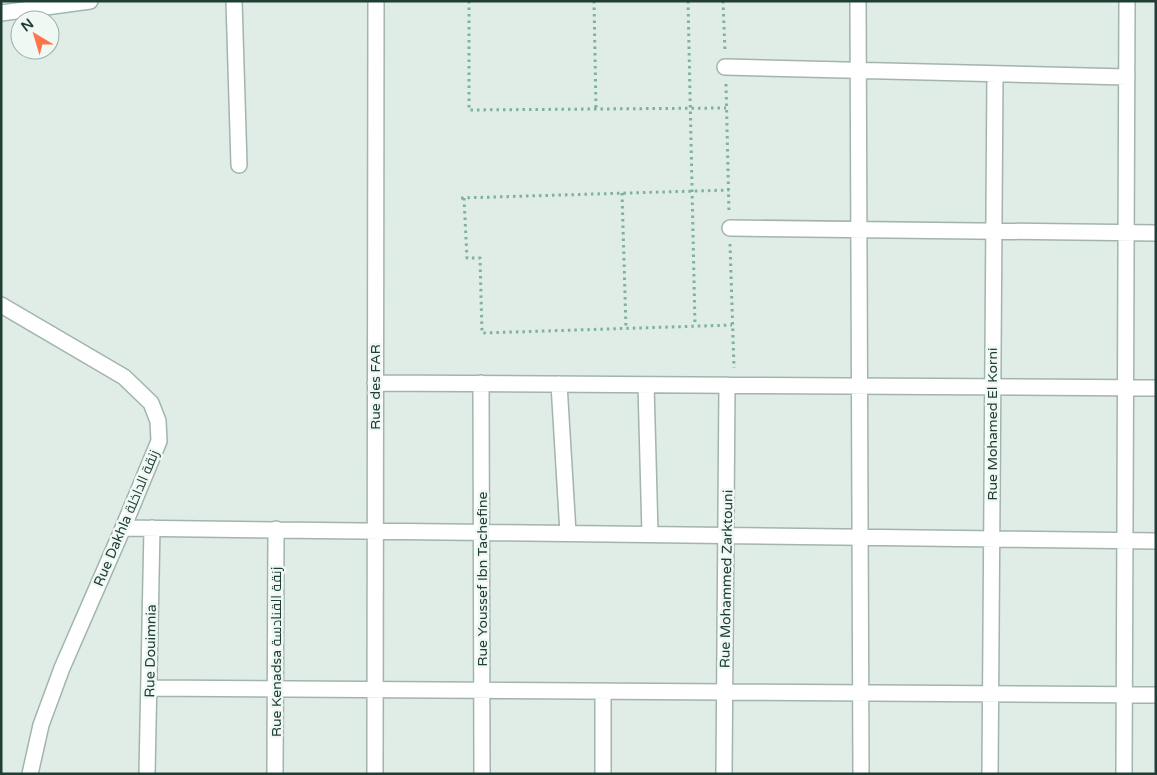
<svg xmlns="http://www.w3.org/2000/svg" width="1157" height="775" font-family="'Varela Round',Cairo,sans-serif">
<style>
.lines{fill:none;stroke-linecap:round;stroke-linejoin:round}
.street-casing{stroke:#a2b4ad;stroke-width:18}
.secondary-casing{stroke:#9db9ae;stroke-width:18}
.path{stroke:#7db2a1;stroke-width:3;stroke-dasharray:2.5 4;stroke-linecap:butt}
.street{stroke:#fff;stroke-width:15}
.secondary{stroke:#fff;stroke-width:15}
.labels{text-anchor:middle;stroke-width:5;stroke-linejoin:round;paint-order:stroke}
.street-label{font-size:14px;fill:#1f3e35;stroke:#f0f8f4}
</style>
<rect width="100%" height="100%" fill="#e0ece6"/>
<g class="lines">
<!-- street casing -->
<g class="street-casing">
<path id="street" d="M 234,1 L 239,165
M 858,1 L 861,774
M 725,67 L 1127,77
M 730,228 L 1156,233
M 1,305 L 124,377 L 151,403 L 158,421 L 159,441 L 123,528 L 62,668 L 41,725 L 30,774
M 375,383 L 1156,388
M 481,383 L 482,774
M 559,384 L 568,533
M 646,385 L 650,534
M 123,528 L 1156,541
M 149,688 L 1156,695
M 147,774 L 152,528
M 275,774 L 276,529
M 375,774 L 376,1
M 603,774 L 603,691
M 724,774 L 727,385
M 990,774 L 995,74
M 1124,774 L 1127,1"/>
</g>
<!-- secondary casing -->
<g class="secondary-casing">
<path id="secondary" d="M 1,13 L 90,1"/>
</g>
<!-- path -->
<path class="path" d="M 469,1 L 469,110 L 726,108
M 594,1 L 596,109
M 688,1 L 695,326
M 723,1 L 725,51
M 726,84 L 729,213
M 622,193 L 626,328
M 461,198 L 729,190
M 464,198 L 467,258 L 480,258 L 482,333 L 732,325
M 730,244 L 734,368"/>
<!-- street -->
<use href="#street" class="street"/>
<!-- secondary -->
<use href="#secondary" class="secondary"/>
</g>
<g class="labels">
<!-- street labels -->
<g class="street-label">
<text transform="translate(375 387) rotate(-90)" y="5">Rue des FAR</text>
<text transform="translate(992 424) rotate(-90)" y="5">Rue Mohamed El Korni</text>
<text transform="translate(126 518) rotate(-67)" y="5">Rue Dakhla زنقة الداخلة</text>
<text transform="translate(482 579) rotate(-90)" y="5">Rue Youssef Ibn Tachefine</text>
<text transform="translate(726 579) rotate(-89)" y="5">Rue Mohammed Zarktouni</text>
<text transform="translate(150 651) rotate(-89)" y="5">Rue Douimnia</text>
<text transform="translate(276 652) rotate(-90)" y="5">Rue Kenadsa زنقة القنادسة</text>
</g>
</g>
<!-- border -->
<rect width="1157" height="775" fill="none" stroke="#1f3e35" stroke-width="5"/>
<!-- north arrow -->
<g transform="translate(35 35) rotate(322)"><circle r="24" fill="#f0f8f4" stroke="#9caea8"/>
<path d="M0-4L9 19L0 12L-9 19Z" fill="#fe744c"/>
<text y="-8" font-size="14" font-weight="bold" text-anchor="middle" fill="#1f3e35">N</text>
</g>
</svg>
